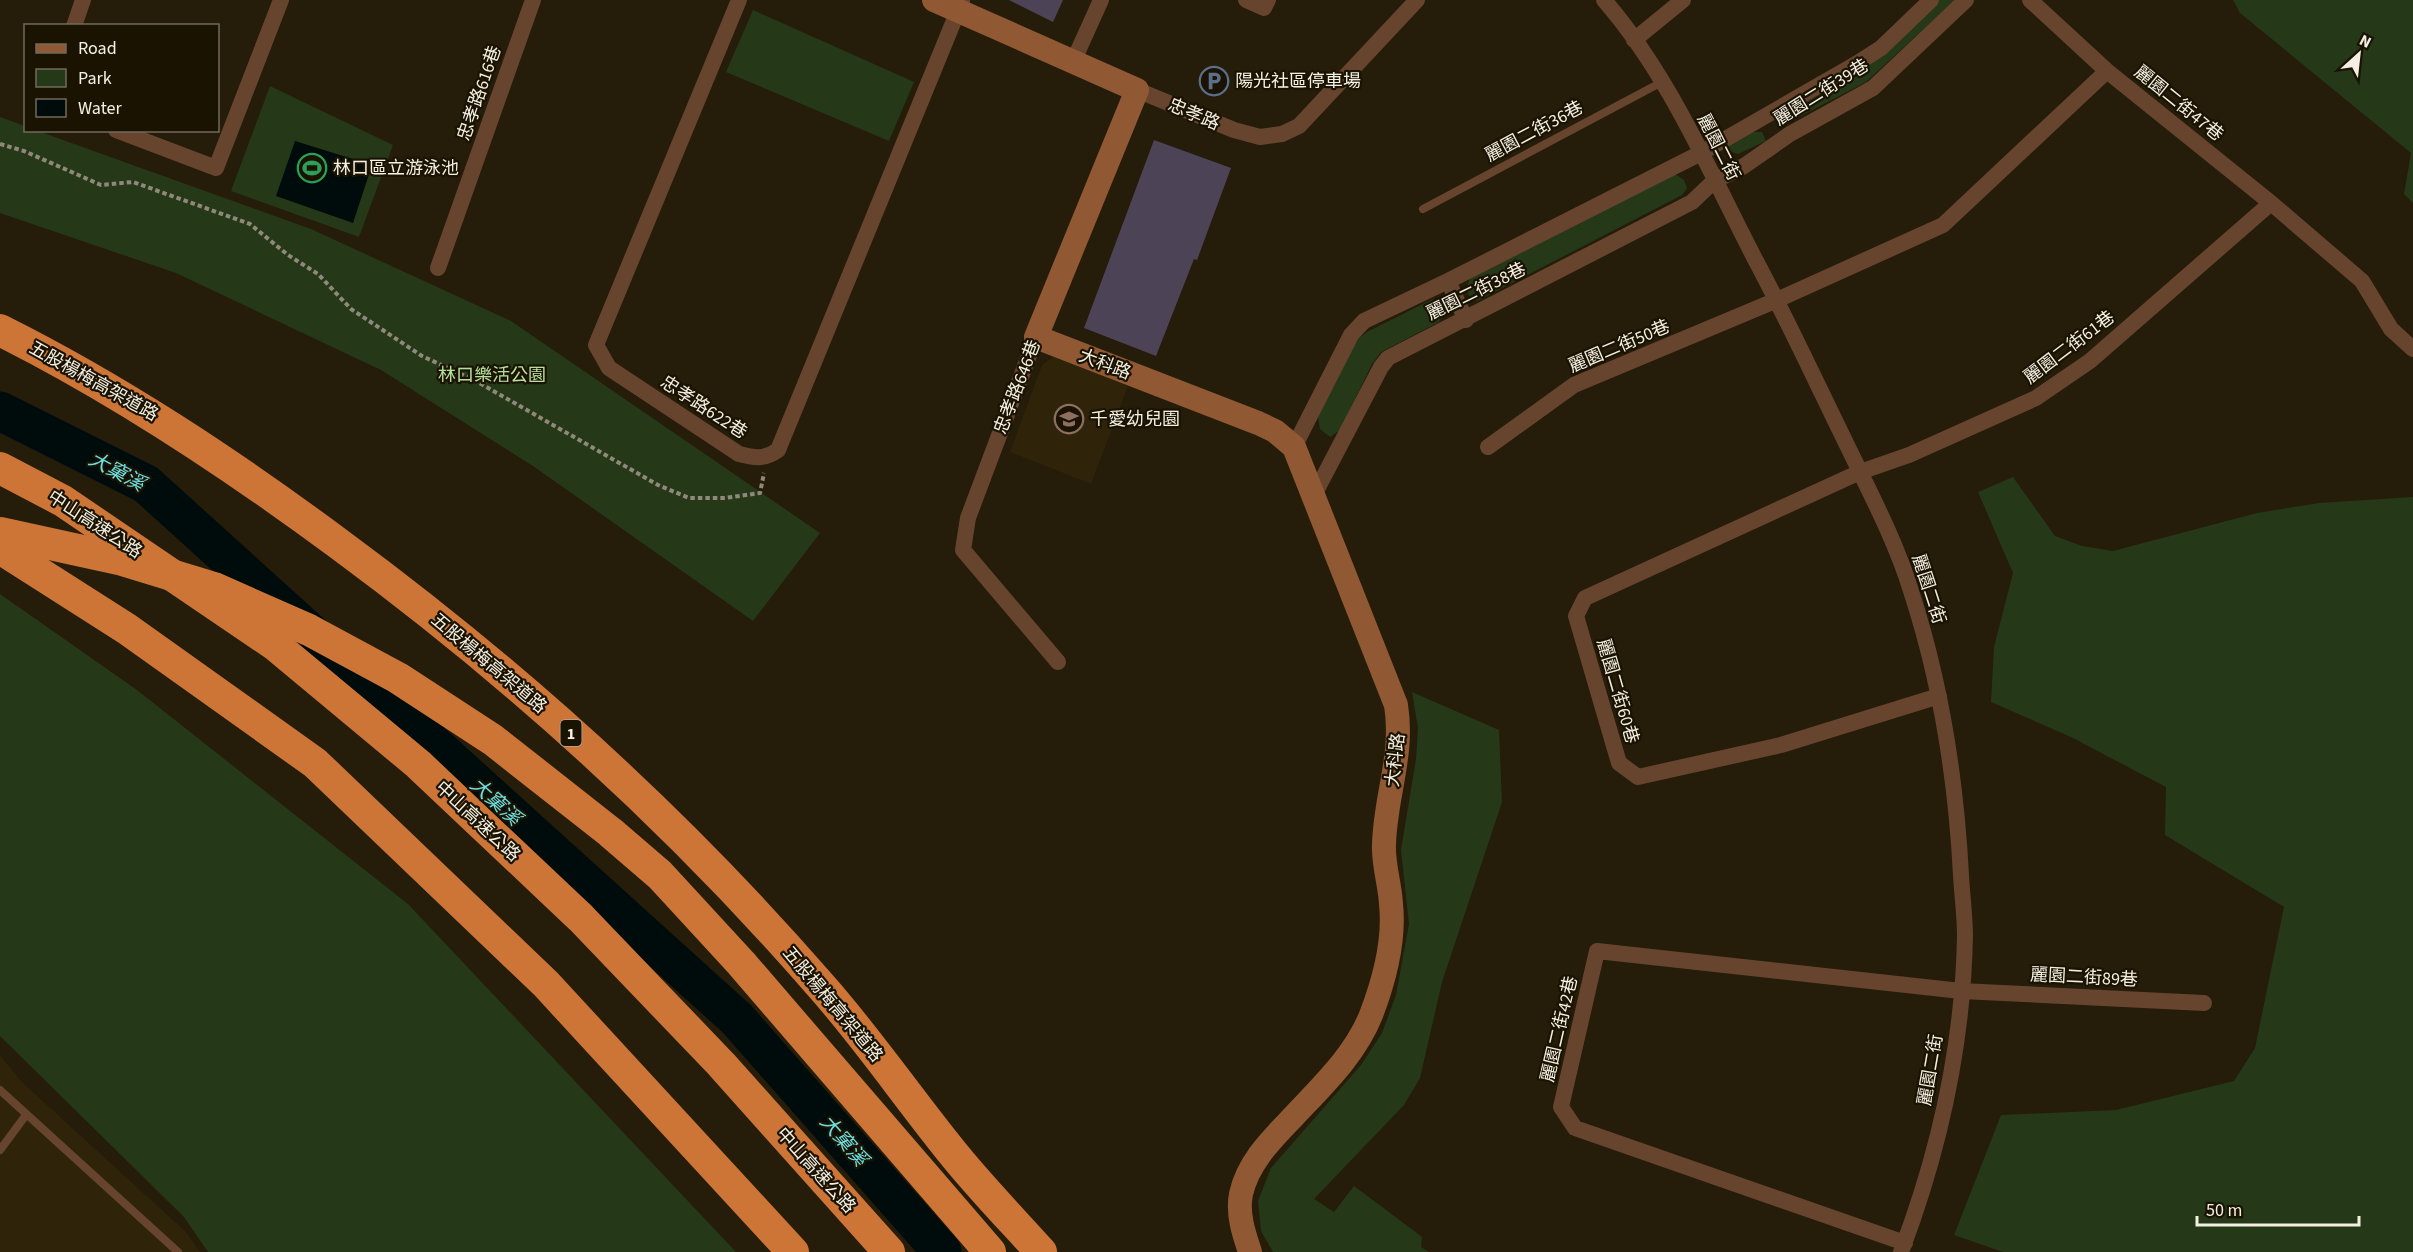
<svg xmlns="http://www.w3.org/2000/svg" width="2413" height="1252" font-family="'Source Sans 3','Noto Sans TC',sans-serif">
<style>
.built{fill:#2f2409}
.green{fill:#253919}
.water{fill:#000b0c}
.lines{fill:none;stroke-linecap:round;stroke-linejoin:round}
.river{stroke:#000b0c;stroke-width:39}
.building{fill:#4d4357}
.path{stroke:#908979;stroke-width:4;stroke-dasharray:4.5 3;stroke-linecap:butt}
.lane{stroke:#67442d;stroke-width:8}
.street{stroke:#67442d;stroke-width:16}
.secondary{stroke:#905833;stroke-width:24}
.highway{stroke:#cc7537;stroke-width:32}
.highway-bridge{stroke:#cc7537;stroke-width:32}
.labels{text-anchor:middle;stroke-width:4.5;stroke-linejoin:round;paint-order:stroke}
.shield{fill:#1b1302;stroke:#b3ada0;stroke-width:1.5}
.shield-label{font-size:16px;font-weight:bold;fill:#f4efe3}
.poi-label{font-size:18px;fill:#f4efe3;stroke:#1b1302;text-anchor:start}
.street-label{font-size:18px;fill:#f4efe3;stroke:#1b1302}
.park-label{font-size:18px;fill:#b6e19c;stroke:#1b1302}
.water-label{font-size:20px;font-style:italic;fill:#6ddee1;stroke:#1b1302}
</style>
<rect width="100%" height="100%" fill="#251c09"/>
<!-- built -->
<path class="built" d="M 1054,356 L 1128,386 L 1091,484 L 1010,452 L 1042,365 Z
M 0,1056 L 23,1083 L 186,1232 L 200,1252 L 0,1252 Z"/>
<!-- green -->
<path class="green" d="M 1939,0 L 1955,0 L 1866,82 L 1799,117 L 1789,114 L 1796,106 L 1860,73 Z
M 2233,0 L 2413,0 L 2413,203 L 2404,194 L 2411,153 L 2240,13 Z
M 753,10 L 914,82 L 889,141 L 726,72 Z
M 270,86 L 393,145 L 359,237 L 231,191 Z
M 0,117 L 25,126 L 26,130 L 38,131 L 311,229 L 511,321 L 820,533 L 753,621 L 533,466 L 381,370 L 176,273 L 0,213 Z
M 1750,132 L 1762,132 L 1766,141 L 1738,154 L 1726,150 L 1731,140 Z
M 1675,174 L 1684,180 L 1687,188 L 1682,195 L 1477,301 L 1469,296 L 1466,288 L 1470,278 Z
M 1433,299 L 1443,306 L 1445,310 L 1439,322 L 1381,352 L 1372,364 L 1340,430 L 1330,437 L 1320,429 L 1318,417 L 1356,341 L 1367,332 Z
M 2013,477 L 2055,536 L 2082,546 L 2113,551 L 2257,513 L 2319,503 L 2413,497 L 2413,1252 L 2003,1252 L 1954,1235 L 2001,1115 L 2116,1110 L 2234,1081 L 2255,1048 L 2284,907 L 2165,835 L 2166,787 L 2071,737 L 1991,702 L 1994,647 L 2013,573 L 1978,492 Z
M 0,594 L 137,690 L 408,904 L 736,1252 L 208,1252 L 184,1217 L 0,1036 Z
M 1412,692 L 1499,730 L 1502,802 L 1442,982 L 1420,1078 L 1404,1105 L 1314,1199 L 1334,1212 L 1354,1186 L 1422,1237 L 1421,1247 L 1429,1252 L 1273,1252 L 1261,1231 L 1258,1201 L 1271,1168 L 1361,1065 L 1382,1033 L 1396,995 L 1409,924 L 1401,850 L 1416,759 L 1418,728 Z"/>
<!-- water -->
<path class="water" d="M 295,141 L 372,165 L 353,223 L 276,196 Z"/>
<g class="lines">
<!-- river -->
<path class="river" d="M 0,411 L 146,484 L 737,1019 L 942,1252"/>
</g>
<!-- building -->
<path class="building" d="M 1009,0 L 1063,0 L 1053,22 Z
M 1154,140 L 1231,168 L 1197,260 L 1194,259 L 1156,356 L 1084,328 Z"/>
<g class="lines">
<!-- path -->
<path class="path" d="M 0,144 L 24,151 L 101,185 L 133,182 L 250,224 L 288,255 L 318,274 L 351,309 L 422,356 L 476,381 L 658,485 L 689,498 L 725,498 L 760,493 L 764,473"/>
<!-- lane -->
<path class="lane" d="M 1423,209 L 1662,82
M 0,1090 L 178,1252
M 0,1150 L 26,1115"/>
<!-- street -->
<path class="street" d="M 739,0 L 596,345 L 609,368 L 739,454 C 755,458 764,460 778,450 L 962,1
M 1246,0 L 1264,8 L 1268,0
M 1604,0 C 1670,76 1710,173 1756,261 C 1788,321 1816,382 1846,443 C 1869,491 1895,539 1911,591 C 1941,683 1956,779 1961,875 C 1962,895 1965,916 1965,936 C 1963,1043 1939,1152 1901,1252
M 2030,0 L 2107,71
M 74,26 L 83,0
M 1634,40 L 1683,0
M 1073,62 L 1101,0
M 1137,90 L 1234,130 L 1260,137 L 1282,134 L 1299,126 L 1417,0
M 116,130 L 216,168 L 281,0
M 438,268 L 533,0
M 1448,281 L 1466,320
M 1036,337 L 968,518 L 963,550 L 1058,662
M 1294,447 L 1351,335 L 1364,321 L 1448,281 L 1701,153 L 1856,64 L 1881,48 L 1931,0
M 1488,447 L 1574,385 L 1777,300 L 1943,225 L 2107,71 L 2271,203 L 2362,281 L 2391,329 L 2413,349
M 1314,495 L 1381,367 L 1388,358 L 1692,202 L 1714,181 L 1744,166 L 1790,134 L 1873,88 L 1966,0
M 1939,696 L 1781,745 L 1638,777 L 1619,763 L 1576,616 L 1585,598 L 1860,472 L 1909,455 L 2036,398 L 2090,361 L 2271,203
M 1905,1243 L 1575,1128 L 1561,1107 L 1597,951 L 1961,991 L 2204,1003"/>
<!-- secondary -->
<path class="secondary" d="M 934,0 L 1137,90 L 1036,337 L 1258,423 L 1275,431 L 1294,447 L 1396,705 C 1404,756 1385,796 1384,845 C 1383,864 1390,884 1391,904 C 1395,941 1384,981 1371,1015 C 1355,1055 1323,1085 1294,1116 C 1272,1139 1248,1162 1241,1194 C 1237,1214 1244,1234 1250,1252"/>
<!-- highway -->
<path class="highway" d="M 0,330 C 120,390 231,464 339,544 C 514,673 678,821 821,986 C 869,1040 910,1101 956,1157 C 983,1190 1013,1221 1041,1252
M 0,468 L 63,501 L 275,645 L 418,764 L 581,918 L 721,1064 L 889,1252
M 0,548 L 127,629 L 315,763 L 546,984 L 793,1252"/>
<!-- highway-bridge -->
<path class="highway-bridge" d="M 0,533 L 119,559 L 214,588 L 309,630 L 398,678 L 493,740 L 610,832 L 660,875 L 741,963 L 990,1252"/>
</g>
<!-- icons -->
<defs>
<g id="parking-ring" transform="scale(1.5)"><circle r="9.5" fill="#1b1302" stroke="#5c6f8a" stroke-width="1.5"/><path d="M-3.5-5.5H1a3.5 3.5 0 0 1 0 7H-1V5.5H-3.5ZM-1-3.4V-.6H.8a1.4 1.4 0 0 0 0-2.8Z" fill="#5c6f8a"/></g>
<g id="stadium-ring" transform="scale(1.5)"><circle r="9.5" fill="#1b1302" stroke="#2e9e5b" stroke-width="1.5"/><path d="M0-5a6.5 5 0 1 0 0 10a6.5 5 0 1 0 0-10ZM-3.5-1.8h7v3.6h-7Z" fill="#2e9e5b"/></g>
<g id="school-ring" transform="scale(1.5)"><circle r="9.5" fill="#1b1302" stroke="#8d6e63" stroke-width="1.5"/><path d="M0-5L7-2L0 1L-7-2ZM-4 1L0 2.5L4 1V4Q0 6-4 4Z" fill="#8d6e63"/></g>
</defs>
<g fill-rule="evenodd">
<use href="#parking-ring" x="1214" y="81"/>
<use href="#stadium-ring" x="312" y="168"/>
<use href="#school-ring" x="1069" y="419"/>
</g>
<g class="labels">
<!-- shield labels -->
<rect class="shield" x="560.5" y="720" width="21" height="26" rx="4.5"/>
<g class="shield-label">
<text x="571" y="739">1</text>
</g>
<!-- poi labels -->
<g class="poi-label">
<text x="1235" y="87">陽光社區停車場</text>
<text x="333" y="174">林口區立游泳池</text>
<text x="1090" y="425">千愛幼兒園</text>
</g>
<!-- street labels -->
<g class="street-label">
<text transform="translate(1821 92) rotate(-32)" y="6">麗園二街39巷</text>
<text transform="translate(479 93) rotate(-71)" y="6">忠孝路616巷</text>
<text transform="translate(2179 103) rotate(39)" y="6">麗園二街47巷</text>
<text transform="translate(1194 114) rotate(23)" y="6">忠孝路</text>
<text transform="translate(1534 131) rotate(-28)" y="6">麗園二街36巷</text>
<text transform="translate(1719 147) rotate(63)" y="6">麗園二街</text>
<text transform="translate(1476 291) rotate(-26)" y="6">麗園二街38巷</text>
<text transform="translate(1619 346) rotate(-23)" y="6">麗園二街50巷</text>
<text transform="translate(2069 347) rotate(-37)" y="6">麗園二街61巷</text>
<text transform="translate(1105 364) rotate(21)" y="6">大科路</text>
<text transform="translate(94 381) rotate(29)" y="6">五股楊梅高架道路</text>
<text transform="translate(1017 387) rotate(-69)" y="6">忠孝路646巷</text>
<text transform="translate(704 407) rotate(33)" y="6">忠孝路622巷</text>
<text transform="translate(95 524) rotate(33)" y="6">中山高速公路</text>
<text transform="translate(1929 589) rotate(72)" y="6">麗園二街</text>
<text transform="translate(489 663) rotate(40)" y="6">五股楊梅高架道路</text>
<text transform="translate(1618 691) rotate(74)" y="6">麗園二街60巷</text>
<text transform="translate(1395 760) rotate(-83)" y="6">大科路</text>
<text transform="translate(478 821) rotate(43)" y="6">中山高速公路</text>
<text transform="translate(2084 977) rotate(3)" y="6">麗園二街89巷</text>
<text transform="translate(833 1004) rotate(50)" y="6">五股楊梅高架道路</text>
<text transform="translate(1559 1029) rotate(-77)" y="6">麗園二街42巷</text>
<text transform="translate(1930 1070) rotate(-80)" y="6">麗園二街</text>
<text transform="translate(816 1170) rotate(48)" y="6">中山高速公路</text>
</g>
<!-- park labels -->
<g class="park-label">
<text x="492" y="381">林口樂活公園</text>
</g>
<!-- water labels -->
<g class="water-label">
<text transform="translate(117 471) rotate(28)" y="7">大窠溪</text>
<text transform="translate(496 801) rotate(42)" y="7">大窠溪</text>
<text transform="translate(844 1140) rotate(49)" y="7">大窠溪</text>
</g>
</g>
<!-- legend -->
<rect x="24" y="24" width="195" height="108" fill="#1b1302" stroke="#726b5c" stroke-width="1.5"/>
<rect x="36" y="44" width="30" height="9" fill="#905833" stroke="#726b5c" stroke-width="1.5"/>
<text x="78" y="54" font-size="18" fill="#f4efe3">Road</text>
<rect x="36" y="69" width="30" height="18" fill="#253919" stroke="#726b5c" stroke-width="1.5"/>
<text x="78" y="84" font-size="18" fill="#f4efe3">Park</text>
<rect x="36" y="99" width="30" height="18" fill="#000b0c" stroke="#726b5c" stroke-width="1.5"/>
<text x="78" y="114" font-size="18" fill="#f4efe3">Water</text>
<!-- north arrow -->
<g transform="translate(2359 54) rotate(27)" stroke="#1b1302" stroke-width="4.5" paint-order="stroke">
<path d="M0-4.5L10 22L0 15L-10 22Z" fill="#f4efe3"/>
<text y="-9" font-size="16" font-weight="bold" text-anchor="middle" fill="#f4efe3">N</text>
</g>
<!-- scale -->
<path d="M2197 1216v9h162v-9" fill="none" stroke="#f4efe3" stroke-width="3"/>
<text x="2206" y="1216" font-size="18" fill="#f4efe3" stroke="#1b1302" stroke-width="4.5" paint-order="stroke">50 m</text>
</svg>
